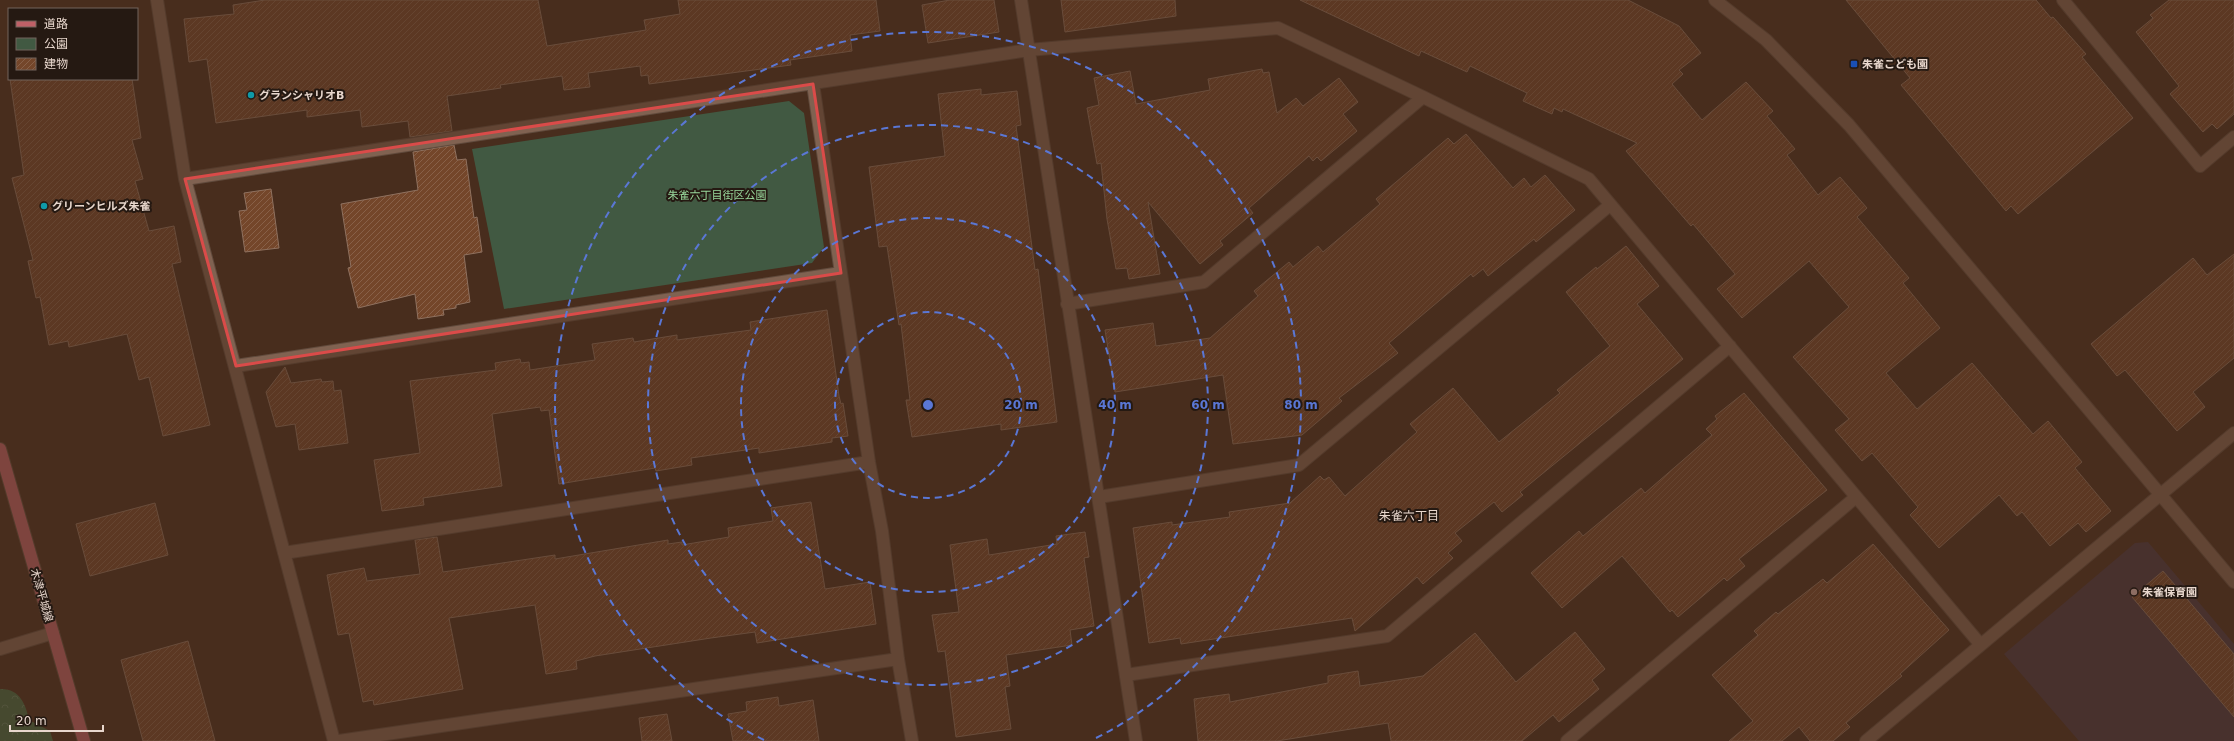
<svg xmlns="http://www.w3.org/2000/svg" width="2234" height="741" font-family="'DejaVu Sans','Noto Sans JP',sans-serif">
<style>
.education{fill:#473642}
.forest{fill:url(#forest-crowns)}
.park{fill:#415942}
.building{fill:url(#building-hatch);stroke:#8f715f}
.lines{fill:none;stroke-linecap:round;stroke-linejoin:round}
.minor-casing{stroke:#614b3d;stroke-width:14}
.major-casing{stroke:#614b3d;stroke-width:14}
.minor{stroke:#806251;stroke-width:12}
.major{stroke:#bf6067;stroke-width:12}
.marked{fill:none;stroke:#da4b49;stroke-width:3;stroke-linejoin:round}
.ring{fill:none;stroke:#5a77d5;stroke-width:2;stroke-dasharray:7 5}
.transit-dot{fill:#1a4fb4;stroke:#251912;stroke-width:1.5}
.culture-dot{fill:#0f9aa8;stroke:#251912;stroke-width:1.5}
.education-dot{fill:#8d6e63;stroke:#251912;stroke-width:1.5}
.labels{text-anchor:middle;stroke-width:4;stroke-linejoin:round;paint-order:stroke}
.poi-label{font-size:11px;font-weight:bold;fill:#e8d7cd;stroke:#251912;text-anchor:start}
.park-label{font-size:11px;fill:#98d79b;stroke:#251912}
.street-label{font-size:11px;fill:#e8d7cd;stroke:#251912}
.neighbourhood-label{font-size:12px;fill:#e8d7cd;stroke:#251912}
.centre{fill:#5a77d5;stroke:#251912;stroke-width:2}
.ring-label{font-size:12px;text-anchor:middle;font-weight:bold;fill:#5a77d5;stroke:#251912;stroke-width:4;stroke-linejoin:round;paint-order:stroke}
</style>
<defs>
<pattern id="forest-crowns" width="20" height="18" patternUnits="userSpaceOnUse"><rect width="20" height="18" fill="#436c46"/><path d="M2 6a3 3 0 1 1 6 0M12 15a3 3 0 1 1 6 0" fill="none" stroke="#5e8060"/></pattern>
<pattern id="building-hatch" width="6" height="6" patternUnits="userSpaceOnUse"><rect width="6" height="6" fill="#74462a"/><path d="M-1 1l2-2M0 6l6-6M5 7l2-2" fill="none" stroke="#886048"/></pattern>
</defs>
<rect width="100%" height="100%" fill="#482d1d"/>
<!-- education -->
<path class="education" d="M 2148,542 L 2234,644 L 2234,741 L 2079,741 L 2004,654 L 2135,543 Z"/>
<!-- forest -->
<path class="forest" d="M 0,689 C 19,688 26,704 29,720 L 50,731 L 53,741 L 0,741 Z"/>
<!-- park -->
<path class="park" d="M 789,101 L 804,113 L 824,247 L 812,263 L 504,309 L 472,149 Z"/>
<!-- building -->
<path class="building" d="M 265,0 L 538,0 L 547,46 L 646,30 L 644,20 L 680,14 L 678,0 L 876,0 L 880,31 L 850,35 L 852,51 L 790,60 L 791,65 L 649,84 L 648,75 L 641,76 L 640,66 L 588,73 L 590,87 L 564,90 L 562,76 L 500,85 L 501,88 L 447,96 L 452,131 L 410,137 L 408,121 L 362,127 L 360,110 L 307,117 L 307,110 L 216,123 L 207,59 L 189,62 L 184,19 L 234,14 L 233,5 Z
M 950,0 L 994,0 L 999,32 L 928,43 L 922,5 Z
M 1061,0 L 1175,0 L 1176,16 L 1065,32 Z
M 1300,0 L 1628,0 L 1679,26 L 1701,53 L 1679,70 L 1683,74 L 1672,84 L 1702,120 L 1746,82 L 1773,111 L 1767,116 L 1795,149 L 1787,155 L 1818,195 L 1840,177 L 1867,208 L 1857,217 L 1909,278 L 1903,283 L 1940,328 L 1886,373 L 1917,409 L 1972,363 L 2033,434 L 2048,421 L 2082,462 L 2075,468 L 2111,511 L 2086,532 L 2078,523 L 2050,546 L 2022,512 L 2017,516 L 1999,495 L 1939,548 L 1910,515 L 1918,507 L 1872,453 L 1862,461 L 1835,430 L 1849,419 L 1793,357 L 1849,307 L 1809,261 L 1742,318 L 1717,289 L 1735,274 L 1693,224 L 1691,226 L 1626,151 L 1637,143 L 1563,109 L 1562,112 L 1554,108 L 1552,114 L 1523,101 L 1527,93 L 1470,66 L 1467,72 L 1421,51 L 1419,56 Z
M 1846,0 L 2036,0 L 2051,18 L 2053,17 L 2086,54 L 2082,57 L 2133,118 L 2018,214 L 2011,206 L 2006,211 L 1901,85 L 1910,78 Z
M 2169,0 L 2234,0 L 2234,114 L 2217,129 L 2212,124 L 2203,132 L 2170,94 L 2179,86 L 2136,32 L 2153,18 L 2150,15 Z
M 1262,69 L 1263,73 L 1269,72 L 1277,113 L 1296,98 L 1303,106 L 1339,78 L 1358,102 L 1343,114 L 1357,131 L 1321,161 L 1317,157 L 1313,161 L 1309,156 L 1249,208 L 1253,213 L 1220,241 L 1223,245 L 1200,264 L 1148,202 L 1160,274 L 1129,279 L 1127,268 L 1116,269 L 1107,219 L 1101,163 L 1097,164 L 1087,108 L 1099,105 L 1094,78 L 1130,71 L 1136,104 L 1210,90 L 1208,79 Z
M 10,79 L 132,79 L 141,138 L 132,140 L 143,179 L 135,181 L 149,231 L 174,226 L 181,262 L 172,264 L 210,425 L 163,436 L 149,377 L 139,380 L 127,334 L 69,347 L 68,341 L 49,345 L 40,297 L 36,298 L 28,261 L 33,260 L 12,178 L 24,175 Z
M 981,89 L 981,95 L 1017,91 L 1021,125 L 1016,126 L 1035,270 L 1038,269 L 1057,422 L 1001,430 L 1001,424 L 912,437 L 906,400 L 910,400 L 901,324 L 899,325 L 887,246 L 879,247 L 869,167 L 945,156 L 938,94 Z
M 1466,134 L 1513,188 L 1524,178 L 1531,187 L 1545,175 L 1575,210 L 1536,242 L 1534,239 L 1488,276 L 1483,269 L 1473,277 L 1471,274 L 1389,343 L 1398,353 L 1339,398 L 1342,401 L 1302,435 L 1233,444 L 1223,375 L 1115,392 L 1105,330 L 1153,323 L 1156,346 L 1210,338 L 1258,296 L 1254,291 L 1289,262 L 1293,267 L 1318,246 L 1323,252 L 1380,204 L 1376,199 L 1448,138 L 1454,144 Z
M 454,145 L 457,160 L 466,159 L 474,218 L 477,217 L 482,252 L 464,255 L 470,302 L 456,305 L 456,308 L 443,310 L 444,315 L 418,319 L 415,294 L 358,308 L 348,268 L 351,267 L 341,204 L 418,190 L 413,152 Z
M 271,189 L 279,248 L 245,252 L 239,211 L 247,210 L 244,193 Z
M 1626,246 L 1659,286 L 1637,304 L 1683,359 L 1520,492 L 1523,495 L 1502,512 L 1494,502 L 1455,533 L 1462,541 L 1448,553 L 1453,558 L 1423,584 L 1417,577 L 1355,631 L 1352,618 L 1181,644 L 1180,638 L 1149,643 L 1133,528 L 1172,522 L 1172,525 L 1230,517 L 1229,512 L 1290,503 L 1320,476 L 1324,480 L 1329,477 L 1345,496 L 1417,432 L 1410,424 L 1453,388 L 1499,442 L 1560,393 L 1557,390 L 1610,346 L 1566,292 L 1596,267 L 1597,269 Z
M 2234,254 L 2234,358 L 2193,392 L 2205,407 L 2177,431 L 2125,370 L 2117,376 L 2091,344 L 2193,258 L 2207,275 Z
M 827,310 L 839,396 L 841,404 L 843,403 L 848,436 L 832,438 L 832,442 L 759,453 L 759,448 L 691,458 L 692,465 L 656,471 L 655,468 L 559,484 L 549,410 L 541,411 L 540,407 L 492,414 L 502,486 L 423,498 L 424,505 L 382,511 L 374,460 L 420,453 L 410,381 L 496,370 L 495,363 L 520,359 L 521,363 L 529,362 L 530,370 L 595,360 L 592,344 L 633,338 L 634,342 L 677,335 L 677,340 L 751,330 L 750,322 Z
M 285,367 L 291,383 L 321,379 L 322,382 L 333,381 L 334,391 L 341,390 L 348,443 L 299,450 L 295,424 L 276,427 L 266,392 Z
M 1744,393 L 1827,490 L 1739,559 L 1745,566 L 1727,581 L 1724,578 L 1678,617 L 1672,610 L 1670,612 L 1622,556 L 1562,608 L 1531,573 L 1579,531 L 1583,536 L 1641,488 L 1645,493 L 1712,435 L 1706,429 L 1717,419 L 1715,416 Z
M 811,502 L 825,589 L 870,582 L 876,624 L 757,643 L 755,632 L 711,638 L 595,656 L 576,661 L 577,669 L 546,674 L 535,605 L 449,618 L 463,689 L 374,705 L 373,700 L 363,702 L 349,633 L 338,635 L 327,575 L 364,568 L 367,581 L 420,574 L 415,540 L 437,537 L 443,572 L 555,555 L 555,559 L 668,540 L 668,544 L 682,542 L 682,545 L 729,537 L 728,528 L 773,521 L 771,508 Z
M 155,503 L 168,555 L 90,576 L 76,524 Z
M 1085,532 L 1089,557 L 1084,558 L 1094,626 L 1070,630 L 1072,645 L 1006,655 L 1010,686 L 1005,687 L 1011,729 L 956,737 L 945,651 L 938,652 L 932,615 L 959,612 L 950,545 L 987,539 L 989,555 L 1057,544 L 1056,536 Z
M 1873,544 L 1949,630 L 1900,674 L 1902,676 L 1846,723 L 1850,727 L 1833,741 L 1810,741 L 1799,727 L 1782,741 L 1729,741 L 1753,721 L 1712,675 L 1758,635 L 1754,631 L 1776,612 L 1778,614 L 1823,579 L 1827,583 Z
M 2163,571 L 2234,654 L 2234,717 L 2132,597 Z
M 1575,632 L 1605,669 L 1592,680 L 1599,689 L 1559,722 L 1553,715 L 1522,741 L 1391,741 L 1388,723 L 1277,741 L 1198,741 L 1194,699 L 1229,694 L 1230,702 L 1328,683 L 1328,676 L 1358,671 L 1360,686 L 1423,676 L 1475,633 L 1516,682 Z
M 188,641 L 215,741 L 143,741 L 121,660 Z
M 778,697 L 779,706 L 813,700 L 819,741 L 733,741 L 728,714 L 747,711 L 746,702 Z
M 667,714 L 672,741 L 642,741 L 639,718 Z"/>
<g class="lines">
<!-- minor casing -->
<g class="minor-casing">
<path id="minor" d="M 157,0 L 185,179 L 334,741
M 1021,0 L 1136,741
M 1715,0 L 1766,40 L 1849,125 L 2234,582
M 2063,0 L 2200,166 L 2234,137
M 813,84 L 869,462 L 882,531 L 898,659 L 912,741
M 185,179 L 1029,50 L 1278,28 L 1423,97 L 1589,179 L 1980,644
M 1067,304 L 1204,282 L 1423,97
M 236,366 L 841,273
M 1099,497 L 1299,465 L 1610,205
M 284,553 L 869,462
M 0,649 L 53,633
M 1126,675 L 1387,636 L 1730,346
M 339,741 L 898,659
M 1567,741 L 1856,497
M 1866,741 L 2234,433"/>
</g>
<!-- major casing -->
<g class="major-casing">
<path id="major" d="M 0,449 L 84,741"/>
</g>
<!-- minor -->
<use href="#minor" class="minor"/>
<!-- major -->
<use href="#major" class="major"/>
</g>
<!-- marked area -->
<path d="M0 0H2234V741H0ZM 813,84 L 841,273 L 236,366 L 185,179 Z" fill="#482d1d" fill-opacity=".55" fill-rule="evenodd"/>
<path class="marked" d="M 813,84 L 841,273 L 236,366 L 185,179 Z"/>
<!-- distance rings -->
<g class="ring">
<circle cx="928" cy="405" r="93"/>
<circle cx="928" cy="405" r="187"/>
<circle cx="928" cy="405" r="280"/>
<path d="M764 740A373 373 0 1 1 1092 740"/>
</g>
<!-- markers -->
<rect class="transit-dot" x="1850" y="60" width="8" height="8" rx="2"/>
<g class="culture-dot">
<circle cx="251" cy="95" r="4"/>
<circle cx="44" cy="206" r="4"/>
</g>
<circle class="education-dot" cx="2134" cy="592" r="4"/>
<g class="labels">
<!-- poi labels -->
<g class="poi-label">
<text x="1862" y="68">朱雀こども園</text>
<text x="259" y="99">グランシャリオB</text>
<text x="52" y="210">グリーンヒルズ朱雀</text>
<text x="2142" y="596">朱雀保育園</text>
</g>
<!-- park labels -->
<g class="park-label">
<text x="717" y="199">朱雀六丁目街区公園</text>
</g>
<!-- street labels -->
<g class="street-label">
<text transform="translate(42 595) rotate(74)" y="4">木津平城線</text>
</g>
<!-- neighbourhood labels -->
<g class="neighbourhood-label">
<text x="1409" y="520">朱雀六丁目</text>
</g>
</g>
<circle cx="928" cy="405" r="6" class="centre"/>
<g class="ring-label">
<text x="1021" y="409">20 m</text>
<text x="1115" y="409">40 m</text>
<text x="1208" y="409">60 m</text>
<text x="1301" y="409">80 m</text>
</g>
<!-- legend -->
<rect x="8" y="8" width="130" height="72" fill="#251912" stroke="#73655d"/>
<rect x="16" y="21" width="20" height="6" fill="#bf6067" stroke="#73655d"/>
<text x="44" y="28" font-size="12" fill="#e8d7cd">道路</text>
<rect x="16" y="38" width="20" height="12" fill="#415942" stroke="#73655d"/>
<text x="44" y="48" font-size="12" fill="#e8d7cd">公園</text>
<rect x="16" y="58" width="20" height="12" fill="url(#building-hatch)" stroke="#73655d"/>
<text x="44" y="68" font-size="12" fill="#e8d7cd">建物</text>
<!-- scale -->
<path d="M10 725v6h93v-6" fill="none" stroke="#e8d7cd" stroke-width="2"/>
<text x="16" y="725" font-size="12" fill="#e8d7cd" stroke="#251912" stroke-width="3" paint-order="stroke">20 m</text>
</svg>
